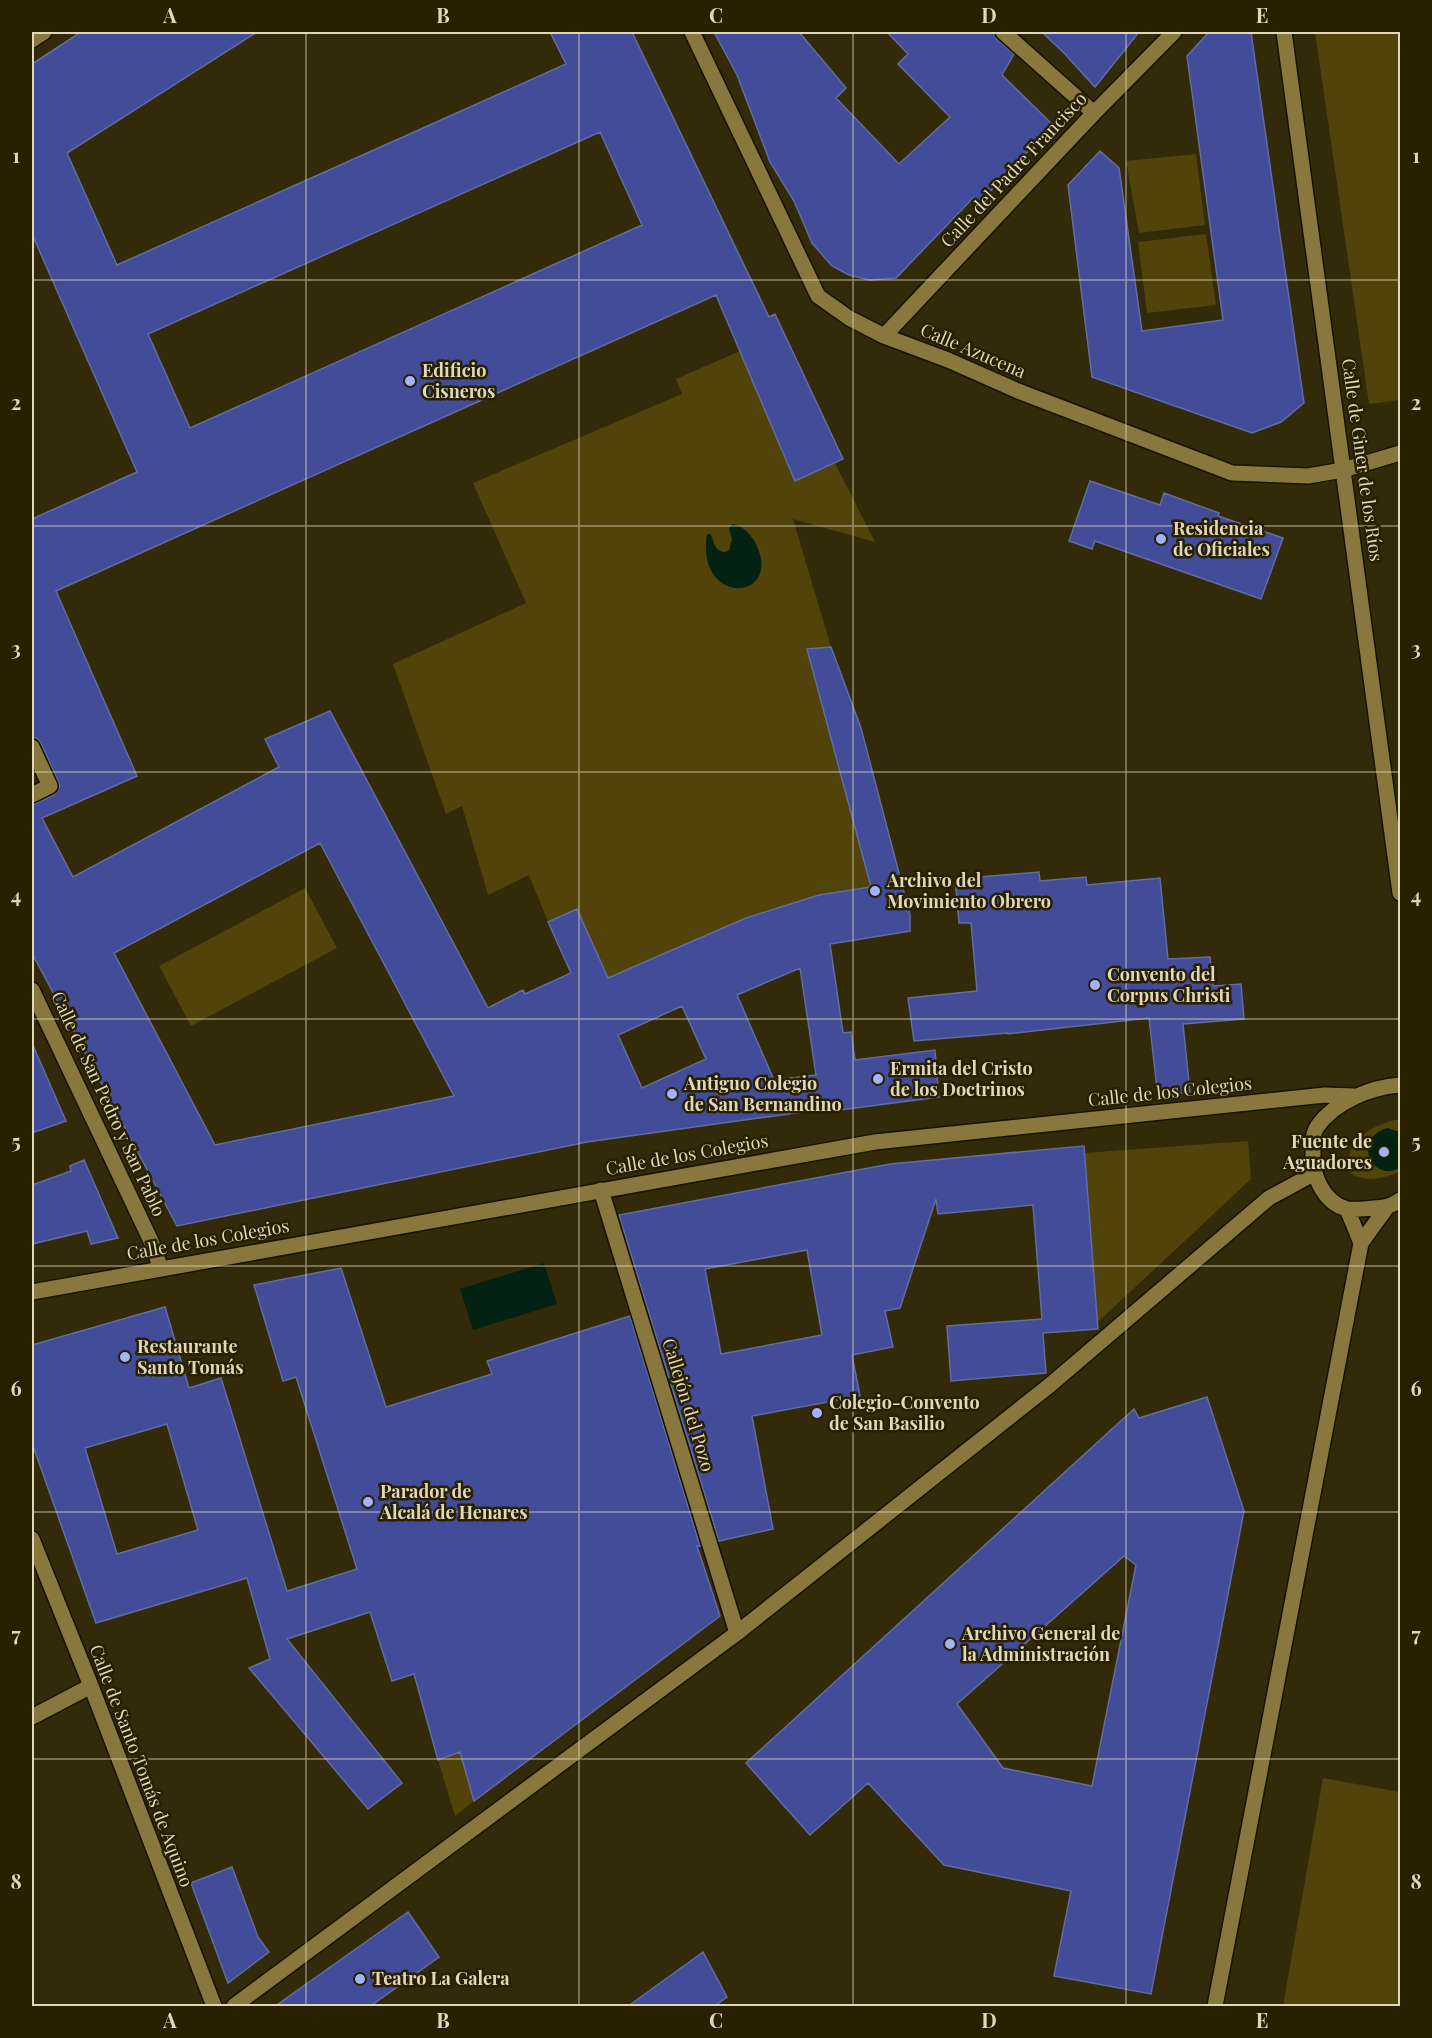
<svg xmlns="http://www.w3.org/2000/svg" width="1432" height="2038" font-family="'Playfair Display',serif">
<style>
.green{fill:#51430a}
.water{fill:#042211}
.building{fill:#424c98;stroke:#626da0;stroke-width:1.5;fill-rule:evenodd}
.lines{fill:none;stroke-linecap:round;stroke-linejoin:round}
.minor-casing{stroke:#171202;stroke-width:18}
.minor{stroke:#88783d;stroke-width:15}
.grid{fill:none;stroke:#e1d8bb;stroke-width:1.5;stroke-opacity:0.55}
.poi-dot{fill:#a2b2fd;stroke:#282001;stroke-width:2}
.labels{text-anchor:middle;stroke-width:5;stroke-linejoin:round;paint-order:stroke}
.street-label{font-size:18px;fill:#e1d8bb;stroke:#282001}
.poi-label{font-size:18px;font-weight:bold;fill:#e1d8bb;stroke:#282001;text-anchor:start}
.neatline{fill:none;stroke:#e1d8bb;stroke-width:2}
.grid-label{font-size:20px;text-anchor:middle;font-weight:bold;fill:#e1d8bb}
</style>
<rect width="100%" height="100%" fill="#322a09"/>
<!-- green -->
<path class="green" d="M 1315,32 L 1400,32 L 1400,400 L 1369,404 Z
M 1196,154 L 1205,225 L 1139,233 L 1126,161 Z
M 1206,234 L 1216,305 L 1147,313 L 1138,242 Z
M 740,351 L 795,480 L 835,463 L 875,542 L 793,519 L 831,647 L 807,649 L 871,887 L 746,918 L 608,978 L 577,909 L 548,922 L 529,875 L 488,895 L 462,806 L 446,814 L 393,664 L 526,603 L 473,483 L 682,394 L 676,379 Z
M 305,888 L 337,948 L 191,1026 L 159,966 Z
M 1400,1119 L 1400,1172 C 1383,1178 1365,1184 1349,1172 C 1342,1142 1374,1123 1400,1119 Z
M 1248,1141 L 1251,1179 L 1098,1322 L 1084,1153 Z
M 492,1742 L 464,1766 L 474,1801 L 455,1816 L 438,1760 Z
M 1323,1778 L 1400,1792 L 1400,2006 L 1283,2006 Z"/>
<!-- water -->
<path class="water" d="M 732,524 C 743,525 751,535 756,544 C 784,602 695,607 707,534 L 710,534 C 715,541 713,551 725,552 L 729,550 L 732,539 L 729,529 Z
M 1387,1128 L 1400,1132 L 1400,1168 C 1371,1183 1352,1138 1387,1128 Z
M 544,1263 L 557,1304 L 473,1330 L 460,1289 Z"/>
<!-- building -->
<path class="building" d="M 81,32 L 257,32 L 67,153 L 117,265 L 566,64 L 550,32 L 632,32 L 769,317 L 775,314 L 843,459 L 795,481 L 716,295 L 56,591 L 137,776 L 42,818 L 73,877 L 279,767 L 265,739 L 330,711 L 488,1008 L 523,990 L 525,994 L 571,973 L 548,922 L 577,909 L 608,978 L 746,918 L 819,895 L 871,887 L 807,649 L 831,647 L 861,728 L 910,915 L 910,931 L 830,944 L 843,1033 L 851,1032 L 855,1060 L 935,1050 L 939,1097 L 825,1112 L 824,1109 L 587,1142 L 177,1226 L 32,953 L 32,805 L 54,795 L 60,786 L 41,743 L 37,739 L 32,737 L 32,519 L 137,472 L 32,234 L 32,64 ZM 600,132 L 642,225 L 190,428 L 148,334 ZM 320,843 L 454,1096 L 215,1145 L 114,953 ZM 800,968 L 816,1075 L 774,1080 L 737,995 ZM 682,1006 L 706,1059 L 642,1088 L 618,1035 Z
M 714,32 L 799,32 L 846,88 L 836,98 L 899,164 L 950,117 L 898,64 L 908,54 L 887,32 L 993,32 L 997,39 L 1014,54 L 1002,75 L 1053,125 L 980,202 L 974,197 L 896,278 L 870,280 L 849,275 L 832,266 L 812,243 L 794,201 L 770,162 L 737,75 Z
M 1042,32 L 1139,32 L 1095,87 L 1064,53 Z
M 1209,32 L 1251,32 L 1304,403 L 1281,422 L 1252,433 L 1092,377 L 1068,185 L 1100,151 L 1119,168 L 1142,331 L 1223,320 L 1187,56 Z
M 1090,481 L 1160,505 L 1164,493 L 1219,513 L 1218,516 L 1283,538 L 1261,599 L 1095,541 L 1092,549 L 1069,541 Z
M 1039,872 L 1040,881 L 1086,877 L 1087,885 L 1160,878 L 1168,959 L 1210,957 L 1213,986 L 1241,984 L 1244,1019 L 1183,1024 L 1190,1092 L 1158,1097 L 1149,1018 L 1008,1034 L 1008,1033 L 914,1041 L 908,998 L 977,991 L 971,923 L 959,923 L 955,879 Z
M 32,1043 L 66,1121 L 32,1133 Z
M 1084,1146 L 1098,1329 L 1043,1333 L 1046,1373 L 951,1381 L 947,1326 L 1042,1319 L 1033,1205 L 938,1214 L 936,1199 L 900,1308 L 885,1311 L 893,1347 L 852,1355 L 860,1396 L 752,1416 L 773,1529 L 719,1541 L 619,1215 L 890,1164 ZM 807,1250 L 822,1335 L 721,1354 L 705,1269 Z
M 84,1160 L 118,1238 L 91,1244 L 87,1231 L 32,1244 L 32,1185 L 71,1171 L 70,1166 Z
M 341,1268 L 386,1407 L 492,1374 L 487,1361 L 630,1316 L 700,1546 L 697,1546 L 720,1616 L 474,1801 L 460,1752 L 438,1760 L 414,1674 L 392,1681 L 370,1612 L 287,1639 L 402,1783 L 368,1809 L 249,1668 L 270,1659 L 247,1578 L 96,1623 L 32,1443 L 32,1345 L 165,1307 L 189,1388 L 221,1378 L 287,1591 L 357,1569 L 296,1377 L 283,1381 L 254,1285 ZM 167,1424 L 198,1530 L 117,1554 L 85,1448 Z
M 1207,1397 L 1244,1511 L 1151,1994 L 1054,1976 L 1071,1891 L 944,1865 L 868,1783 L 810,1835 L 746,1763 L 1134,1409 L 1139,1418 ZM 1124,1556 L 1136,1565 L 1092,1786 L 1003,1768 L 957,1704 Z
M 232,1867 L 258,1937 L 269,1952 L 228,1983 L 191,1883 Z
M 408,1912 L 439,1957 L 369,2007 L 274,2007 Z
M 703,1952 L 727,1997 L 713,2007 L 627,2007 Z"/>
<g class="lines">
<!-- minor casing -->
<g class="minor-casing">
<path id="minor" d="M 692,32 L 818,296 L 849,318 L 884,336 L 948,360 L 1018,391 L 1232,473 L 1308,476 L 1343,470 L 1400,453
M 1003,32 L 1094,113
M 1284,32 L 1400,893
M 32,40 L 44,32
M 884,336 L 1094,113 L 1174,32
M 32,747 L 50,786 L 32,795
M 32,990 L 151,1241 L 161,1269
M 1400,1085 C 1371,1087 1334,1102 1317,1127 C 1312,1134 1313,1146 1313,1154 C 1312,1176 1324,1203 1347,1209 C 1354,1210 1381,1208 1388,1206 C 1392,1205 1397,1202 1400,1200
M 601,1190 L 737,1633
M 1347,1209 L 1361,1243
M 32,1292 L 875,1142 L 1325,1095 L 1354,1096
M 32,1539 L 91,1686 L 214,2006
M 32,1717 L 91,1686
M 234,2006 L 737,1633 L 1050,1385 L 1269,1198 L 1315,1173
M 1215,2006 L 1361,1243 L 1387,1207"/>
</g>
<!-- minor -->
<use href="#minor" class="minor"/>
</g>
<!-- grid -->
<path class="grid" d="M 306,32 L 306,2006M 579,32 L 579,2006M 853,32 L 853,2006M 1126,32 L 1126,2006M 32,280 L 1400,280M 32,526 L 1400,526M 32,772 L 1400,772M 32,1019 L 1400,1019M 32,1266 L 1400,1266M 32,1512 L 1400,1512M 32,1759 L 1400,1759"/>
<!-- markers -->
<g class="poi-dot">
<circle cx="410" cy="381" r="6"/>
<circle cx="1161" cy="539" r="6"/>
<circle cx="875" cy="891" r="6"/>
<circle cx="1095" cy="985" r="6"/>
<circle cx="878" cy="1079" r="6"/>
<circle cx="672" cy="1094" r="6"/>
<circle cx="1384" cy="1152" r="6"/>
<circle cx="125" cy="1357" r="6"/>
<circle cx="817" cy="1413" r="6"/>
<circle cx="368" cy="1502" r="6"/>
<circle cx="950" cy="1644" r="6"/>
<circle cx="360" cy="1979" r="6"/>
</g>
<g class="labels">
<!-- street labels -->
<g class="street-label">
<text transform="translate(1014 170) rotate(-47)" y="6">Calle del Padre Francisco</text>
<text transform="translate(973 351) rotate(23)" y="6">Calle Azucena</text>
<text transform="translate(1362 460) rotate(82)" y="6">Calle de Giner de los Ríos</text>
<text transform="translate(1170 1092) rotate(-6)" y="6">Calle de los Colegios</text>
<text transform="translate(108 1104) rotate(65)" y="6">Calle de San Pedro y San Pablo</text>
<text transform="translate(687 1155) rotate(-10)" y="6">Calle de los Colegios</text>
<text transform="translate(208 1240) rotate(-10)" y="6">Calle de los Colegios</text>
<text transform="translate(688 1405) rotate(73)" y="6">Callejón del Pozo</text>
<text transform="translate(141 1766) rotate(69)" y="6">Calle de Santo Tomás de Aquino</text>
</g>
<!-- poi labels -->
<g class="poi-label">
<text x="422" y="377">Edificio<tspan x="422" dy="21">Cisneros</tspan></text>
<text x="1173" y="535">Residencia<tspan x="1173" dy="21">de Oficiales</tspan></text>
<text x="887" y="887">Archivo del<tspan x="887" dy="21">Movimiento Obrero</tspan></text>
<text x="1107" y="981">Convento del<tspan x="1107" dy="21">Corpus Christi</tspan></text>
<text x="890" y="1075">Ermita del Cristo<tspan x="890" dy="21">de los Doctrinos</tspan></text>
<text x="684" y="1090">Antiguo Colegio<tspan x="684" dy="21">de San Bernandino</tspan></text>
<text x="1372" y="1148" text-anchor="end">Fuente de<tspan x="1372" dy="21">Aguadores</tspan></text>
<text x="137" y="1353">Restaurante<tspan x="137" dy="21">Santo Tomás</tspan></text>
<text x="829" y="1409">Colegio-Convento<tspan x="829" dy="21">de San Basilio</tspan></text>
<text x="380" y="1498">Parador de<tspan x="380" dy="21">Alcalá de Henares</tspan></text>
<text x="962" y="1640">Archivo General de<tspan x="962" dy="21">la Administración</tspan></text>
<text x="372" y="1985">Teatro La Galera</text>
</g>
</g>
<!-- border -->
<rect width="1432" height="2038" fill="none" stroke="#282001" stroke-width="66"/>
<rect x="33" y="33" width="1366" height="1972" class="neatline"/>
<g class="grid-label">
<text x="170" y="23">A</text>
<text x="443" y="23">B</text>
<text x="716" y="23">C</text>
<text x="989" y="23">D</text>
<text x="1262" y="23">E</text>
<text x="16" y="163">1</text>
<text x="1416" y="163">1</text>
<text x="16" y="410">2</text>
<text x="1416" y="410">2</text>
<text x="16" y="656">3</text>
<text x="1416" y="656">3</text>
<text x="16" y="903">4</text>
<text x="1416" y="903">4</text>
<text x="16" y="1149">5</text>
<text x="1416" y="1149">5</text>
<text x="16" y="1396">6</text>
<text x="1416" y="1396">6</text>
<text x="16" y="1642">7</text>
<text x="1416" y="1642">7</text>
<text x="16" y="1889">8</text>
<text x="1416" y="1889">8</text>
<text x="170" y="2028">A</text>
<text x="443" y="2028">B</text>
<text x="716" y="2028">C</text>
<text x="989" y="2028">D</text>
<text x="1262" y="2028">E</text>
</g>
</svg>
